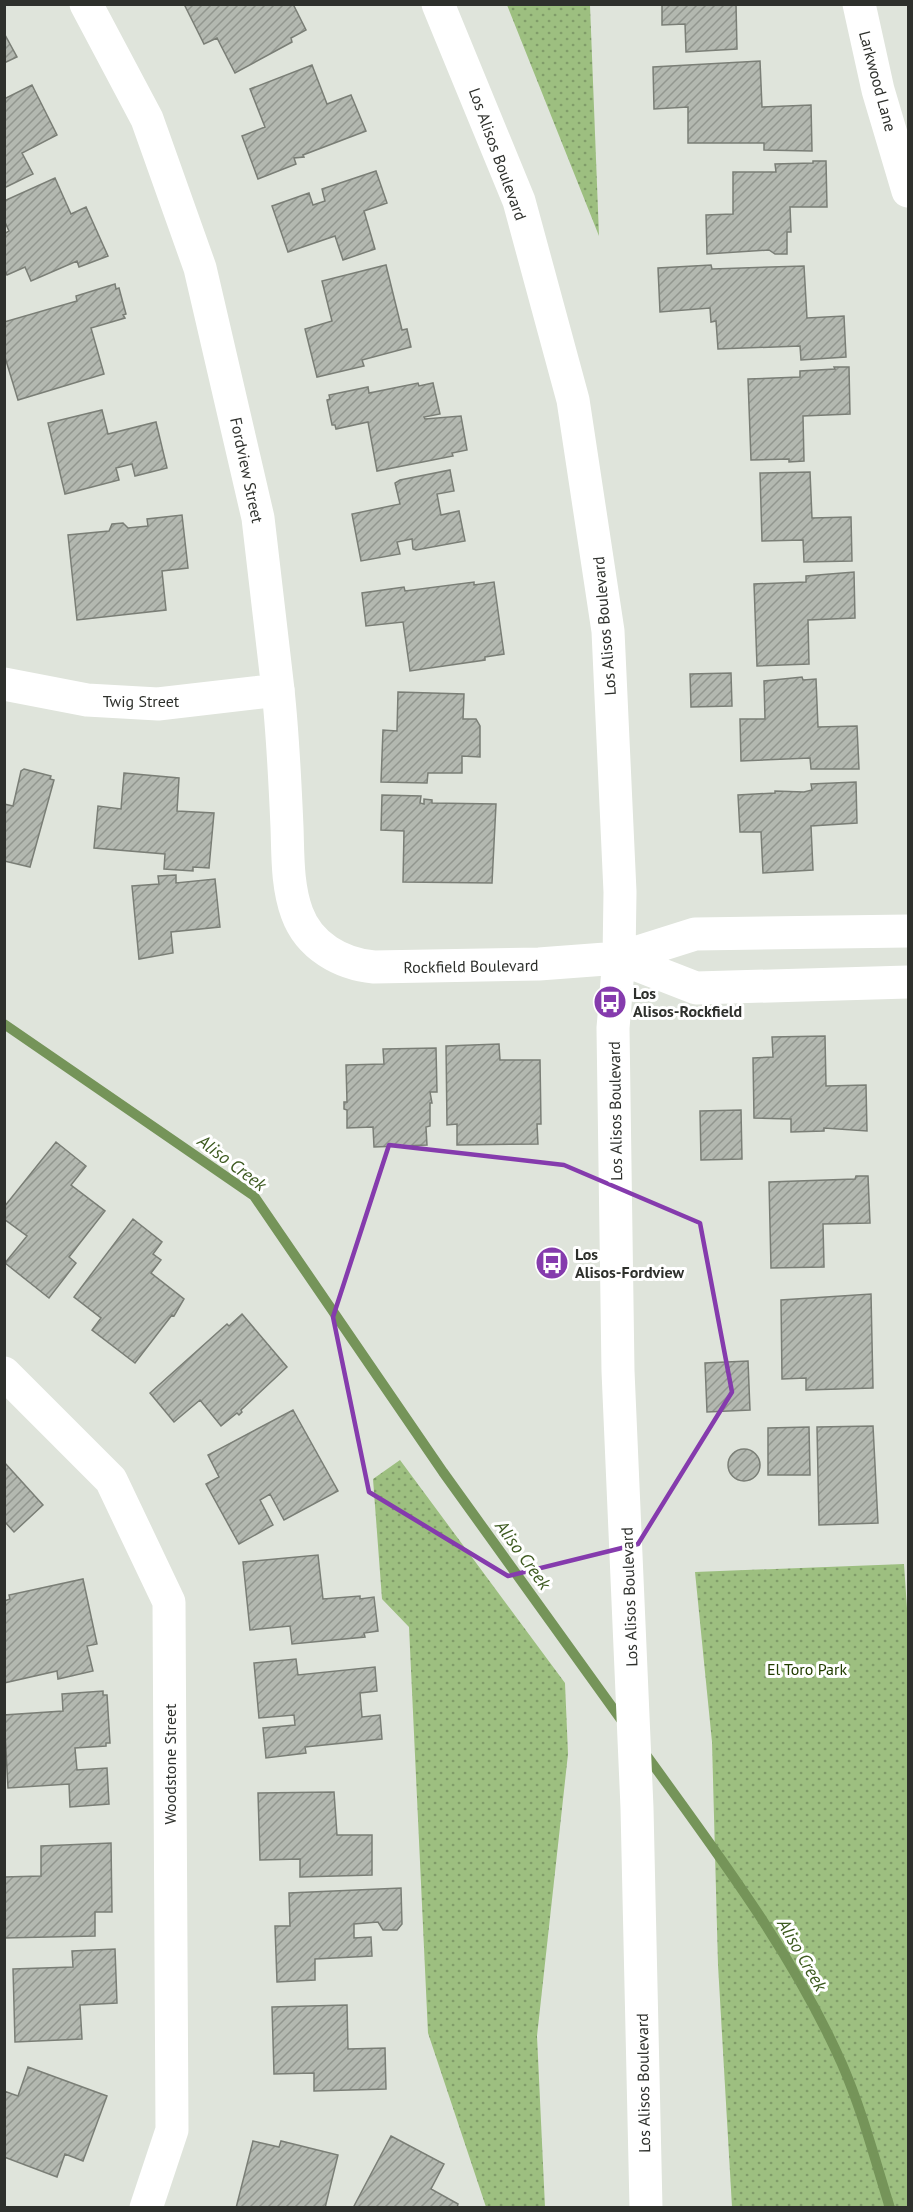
<svg xmlns="http://www.w3.org/2000/svg" width="913" height="2212" font-family="'PT Sans',sans-serif">
<style>
.green{fill:url(#green-dots)}
.lines{fill:none;stroke-linecap:round;stroke-linejoin:round}
.stream{stroke:#759459;stroke-width:10}
.building{fill:url(#building-hatch);stroke:#7a7e76;stroke-width:1.5}
.street{stroke:#fff;stroke-width:33}
.secondary{stroke:#fff;stroke-width:33}
.marked{fill:none;stroke:#853bad;stroke-width:4.5;stroke-linejoin:round}
.labels{text-anchor:middle;stroke-width:6;stroke-linejoin:round;paint-order:stroke}
.street-label{font-size:16px;fill:#2e302c;stroke:#fff}
.poi-label{font-size:16px;font-weight:bold;fill:#2e302c;stroke:#fff;text-anchor:start}
.park-label{font-size:16px;fill:#223d00;stroke:#fff}
.water-label{font-size:18px;font-style:italic;fill:#3d5a20;stroke:#fff}
</style>
<defs>
<pattern id="green-dots" width="8" height="8" patternUnits="userSpaceOnUse" patternTransform="scale(1.5)"><rect width="8" height="8" fill="#9dbf80"/><path d="M2 2h.1M6 6h.1" fill="none" stroke="#809c69" stroke-width="1.8" stroke-linecap="round"/></pattern>
<pattern id="building-hatch" width="6" height="6" patternUnits="userSpaceOnUse" patternTransform="scale(1.5)"><rect width="6" height="6" fill="#b3b8b0"/><path d="M-1 1l2-2M0 6l6-6M5 7l2-2" fill="none" stroke="#92968f"/></pattern>
</defs>
<rect width="100%" height="100%" fill="#dfe4db"/>
<!-- green -->
<path class="green" d="M 507,5 L 590,5 L 599,236 Z
M 400,1460 L 565,1683 L 568,1754 L 537,2036 L 545,2207 L 486,2207 L 428,2033 L 409,1627 L 382,1599 L 373,1479 Z
M 904,1564 L 908,1623 L 908,2207 L 732,2207 L 718,1965 L 712,1742 L 695,1572 Z"/>
<g class="lines">
<!-- stream -->
<path class="stream" d="M 4,1024 L 254,1196 L 443,1472 L 625,1725
M 644,1752 C 716,1852 792,1951 842,2064 C 862,2110 875,2160 890,2208"/>
</g>
<!-- building -->
<path class="building" d="M 184,4 L 293,4 L 306,30 L 291,38 L 292,42 L 235,73 L 217,38 L 204,44 Z
M 662,4 L 736,4 L 737,49 L 686,52 L 685,24 L 662,25 Z
M 4,33 L 17,57 L 4,63 Z
M 760,61 L 762,107 L 811,105 L 812,151 L 764,150 L 764,143 L 688,143 L 688,107 L 654,109 L 653,67 Z
M 312,65 L 327,104 L 351,95 L 366,131 L 303,155 L 304,157 L 294,158 L 296,164 L 258,179 L 242,136 L 265,127 L 250,89 Z
M 32,85 L 57,135 L 22,153 L 33,174 L 4,188 L 4,99 Z
M 813,161 L 826,161 L 827,207 L 790,207 L 791,232 L 787,232 L 787,254 L 775,254 L 769,250 L 707,254 L 706,215 L 733,214 L 733,172 L 776,172 L 775,164 L 813,163 Z
M 376,171 L 387,203 L 364,211 L 375,249 L 343,260 L 335,236 L 288,252 L 272,206 L 309,193 L 313,205 L 325,201 L 322,189 Z
M 55,178 L 71,214 L 86,207 L 108,256 L 79,267 L 77,261 L 31,281 L 25,267 L 7,275 L 4,268 L 4,234 L 9,231 L 4,220 L 4,201 Z
M 386,265 L 402,330 L 407,329 L 411,347 L 362,360 L 364,366 L 317,377 L 305,329 L 332,321 L 322,281 Z
M 711,265 L 712,269 L 804,266 L 807,318 L 844,316 L 846,357 L 801,360 L 800,346 L 718,349 L 716,321 L 711,322 L 710,308 L 660,312 L 658,268 Z
M 115,284 L 116,289 L 119,288 L 126,314 L 123,315 L 125,318 L 91,328 L 104,374 L 18,400 L 4,354 L 4,322 L 77,301 L 76,296 Z
M 834,367 L 849,367 L 850,414 L 803,416 L 804,461 L 789,462 L 789,459 L 751,460 L 748,379 L 800,377 L 800,371 L 835,369 Z
M 418,383 L 419,386 L 433,383 L 440,414 L 424,417 L 425,419 L 461,416 L 467,450 L 452,453 L 453,456 L 377,471 L 368,422 L 336,429 L 335,425 L 332,425 L 327,400 L 330,399 L 329,395 L 368,387 L 369,393 Z
M 102,410 L 108,434 L 156,422 L 167,468 L 135,476 L 132,464 L 116,468 L 119,480 L 65,494 L 48,423 Z
M 450,470 L 454,491 L 437,494 L 441,515 L 459,511 L 465,541 L 416,550 L 413,549 L 412,539 L 397,542 L 400,554 L 361,561 L 352,514 L 400,504 L 395,483 L 400,480 Z
M 810,472 L 812,518 L 851,517 L 852,561 L 804,562 L 803,540 L 762,541 L 760,473 Z
M 182,515 L 188,568 L 162,571 L 166,610 L 77,620 L 68,535 L 109,531 L 112,524 L 123,523 L 128,528 L 148,526 L 147,519 Z
M 854,572 L 855,618 L 808,620 L 809,664 L 757,666 L 754,584 L 806,582 L 806,576 Z
M 474,582 L 474,585 L 494,582 L 504,654 L 485,657 L 485,660 L 410,671 L 403,622 L 366,626 L 362,593 L 404,587 L 405,591 Z
M 731,673 L 732,706 L 691,707 L 690,674 Z
M 802,677 L 803,680 L 816,679 L 818,727 L 857,726 L 859,769 L 811,769 L 810,758 L 741,761 L 740,719 L 765,719 L 764,681 Z
M 398,692 L 464,694 L 463,719 L 476,719 L 480,726 L 480,757 L 462,756 L 462,773 L 428,773 L 427,783 L 381,782 L 383,730 L 397,731 Z
M 24,769 L 51,776 L 50,779 L 54,780 L 30,867 L 4,861 L 4,804 L 13,806 L 21,771 Z
M 124,773 L 179,778 L 177,811 L 214,813 L 209,868 L 193,867 L 193,871 L 164,869 L 165,854 L 94,848 L 98,806 L 121,809 Z
M 856,782 L 857,823 L 811,826 L 813,870 L 763,873 L 761,832 L 740,832 L 738,795 L 775,793 L 775,791 L 804,792 L 812,790 L 811,784 Z
M 382,795 L 421,796 L 420,803 L 424,804 L 424,799 L 432,800 L 432,803 L 496,804 L 492,883 L 403,882 L 404,831 L 381,830 Z
M 176,875 L 176,883 L 215,879 L 220,927 L 171,932 L 173,953 L 139,959 L 132,886 L 159,884 L 158,876 Z
M 825,1036 L 826,1086 L 866,1085 L 867,1131 L 824,1128 L 824,1131 L 791,1132 L 791,1119 L 754,1118 L 753,1058 L 773,1057 L 772,1037 Z
M 499,1044 L 500,1060 L 540,1060 L 541,1124 L 537,1124 L 538,1144 L 457,1145 L 457,1124 L 447,1125 L 446,1046 Z
M 436,1048 L 437,1092 L 430,1092 L 432,1103 L 430,1103 L 430,1126 L 426,1127 L 427,1145 L 374,1147 L 373,1127 L 347,1128 L 347,1110 L 344,1109 L 344,1102 L 347,1102 L 346,1065 L 384,1064 L 383,1049 Z
M 741,1110 L 742,1159 L 701,1160 L 700,1111 Z
M 56,1142 L 86,1166 L 71,1185 L 105,1211 L 69,1257 L 76,1263 L 49,1298 L 5,1263 L 27,1236 L 4,1219 L 4,1207 Z
M 856,1176 L 868,1176 L 870,1223 L 823,1224 L 824,1267 L 771,1268 L 769,1182 L 855,1179 Z
M 133,1219 L 162,1242 L 153,1254 L 161,1260 L 151,1273 L 184,1299 L 174,1316 L 172,1315 L 135,1363 L 92,1330 L 101,1318 L 74,1297 Z
M 871,1294 L 873,1388 L 806,1390 L 806,1378 L 782,1379 L 781,1300 Z
M 242,1314 L 287,1367 L 241,1410 L 242,1412 L 239,1415 L 237,1413 L 221,1426 L 200,1400 L 174,1422 L 150,1393 L 227,1324 L 229,1326 Z
M 748,1361 L 750,1410 L 707,1412 L 705,1363 Z
M 293,1410 L 338,1491 L 284,1520 L 270,1494 L 260,1500 L 273,1525 L 239,1544 L 206,1484 L 219,1477 L 208,1455 Z
M 873,1426 L 878,1523 L 819,1525 L 817,1427 Z
M 809,1427 L 810,1475 L 768,1475 L 768,1428 Z
M728 1465a16 16 0 1 1 32 0a16 16 0 1 1-32 0Z
M 4,1462 L 43,1505 L 14,1532 L 4,1521 Z
M 318,1555 L 323,1599 L 360,1596 L 360,1599 L 374,1597 L 378,1631 L 364,1633 L 365,1637 L 292,1644 L 290,1626 L 250,1630 L 243,1562 Z
M 83,1579 L 97,1644 L 87,1646 L 93,1671 L 58,1679 L 57,1671 L 4,1683 L 4,1601 L 10,1599 L 9,1595 Z
M 296,1659 L 298,1675 L 375,1667 L 377,1691 L 360,1693 L 362,1717 L 380,1715 L 382,1739 L 305,1747 L 306,1753 L 266,1758 L 263,1728 L 295,1725 L 294,1715 L 259,1718 L 254,1663 Z
M 103,1691 L 103,1695 L 107,1695 L 110,1743 L 106,1743 L 106,1746 L 75,1748 L 77,1770 L 107,1768 L 109,1804 L 70,1807 L 69,1784 L 8,1788 L 4,1715 L 63,1711 L 62,1694 Z
M 334,1792 L 337,1835 L 372,1835 L 372,1875 L 300,1877 L 300,1859 L 260,1860 L 258,1793 Z
M 111,1843 L 112,1912 L 95,1912 L 95,1936 L 4,1938 L 4,1877 L 41,1876 L 41,1846 Z
M 401,1888 L 402,1924 L 397,1930 L 383,1930 L 378,1922 L 354,1924 L 354,1938 L 371,1937 L 372,1956 L 315,1959 L 315,1980 L 277,1982 L 275,1926 L 290,1926 L 289,1893 Z
M 115,1949 L 117,2003 L 80,2005 L 82,2039 L 15,2042 L 13,1969 L 73,1967 L 72,1951 Z
M 347,2005 L 348,2049 L 385,2048 L 386,2089 L 314,2091 L 314,2073 L 274,2074 L 272,2007 Z
M 28,2067 L 107,2096 L 83,2161 L 65,2154 L 57,2177 L 4,2157 L 4,2091 L 18,2096 Z
M 391,2136 L 444,2164 L 431,2189 L 458,2204 L 457,2208 L 353,2208 Z
M 253,2141 L 279,2147 L 281,2141 L 338,2155 L 325,2208 L 236,2208 Z"/>
<g class="lines">
<!-- street -->
<path class="street" d="M 859,4 L 878,90 L 908,191
M 4,684 L 87,700 L 158,704 L 278,690 L 258,518 L 200,268 L 147,119 L 86,4
M 4,1373 L 111,1480 L 169,1602 L 172,2130 L 146,2208"/>
<!-- secondary -->
<path class="secondary" d="M 438,4 L 519,201 L 573,400 L 608,631 L 620,892 L 619,958 L 613,1028 L 618,1371 L 637,1808 L 646,2208
M 278,690 C 283,736 285,781 287,827 C 288,855 287,886 297,913 C 309,946 341,964 374,967 L 539,964 L 619,958 L 695,934 L 908,931
M 619,958 L 696,988 L 908,982"/>
</g>
<!-- marked area -->
<path class="marked" d="M 389,1145 L 564,1165 L 700,1223 L 732,1392 L 638,1544 L 508,1576 L 369,1492 L 333,1317 Z"/>
<!-- icons -->
<defs>
<g id="bus-disc" transform="scale(1.725)"><circle r="9.5" fill="#853bad" stroke="#fff"/><path d="M-5-6H5V4H4V6H2V4H-2V6H-4V4H-5ZM-3.5-4V0h7V-4ZM-3.5 1.2v1.5H-2V1.2ZM2 1.2v1.5H3.5V1.2Z" fill="#fff"/></g>
</defs>
<g fill-rule="evenodd">
<use href="#bus-disc" x="610" y="1002"/>
<use href="#bus-disc" x="552" y="1263"/>
</g>
<g class="labels">
<!-- street labels -->
<g class="street-label">
<text transform="translate(878 81) rotate(75)" y="6">Larkwood Lane</text>
<text transform="translate(498 154) rotate(70)" y="6">Los Alisos Boulevard</text>
<text transform="translate(247 470) rotate(78)" y="6">Fordview Street</text>
<text transform="translate(604 626) rotate(-95)" y="6">Los Alisos Boulevard</text>
<text x="141" y="707">Twig Street</text>
<text transform="translate(471 966) rotate(-1)" y="6">Rockfield Boulevard</text>
<text transform="translate(615 1111) rotate(-91)" y="6">Los Alisos Boulevard</text>
<text transform="translate(629 1597) rotate(-92)" y="6">Los Alisos Boulevard</text>
<text transform="translate(170 1764) rotate(-90)" y="6">Woodstone Street</text>
<text transform="translate(643 2083) rotate(-91)" y="6">Los Alisos Boulevard</text>
</g>
<!-- poi labels -->
<g class="poi-label">
<text x="633" y="999">Los<tspan x="633" dy="18">Alisos-Rockfield</tspan></text>
<text x="575" y="1260">Los<tspan x="575" dy="18">Alisos-Fordview</tspan></text>
</g>
<!-- park labels -->
<g class="park-label">
<text x="807" y="1675">El Toro Park</text>
</g>
<!-- water labels -->
<g class="water-label">
<text transform="translate(232 1163) rotate(37)" y="6">Aliso Creek</text>
<text transform="translate(523 1555) rotate(54)" y="6">Aliso Creek</text>
<text transform="translate(802 1955) rotate(60)" y="6">Aliso Creek</text>
</g>
</g>
<!-- border -->
<rect width="913" height="2212" fill="none" stroke="#2e302c" stroke-width="12"/>
</svg>
